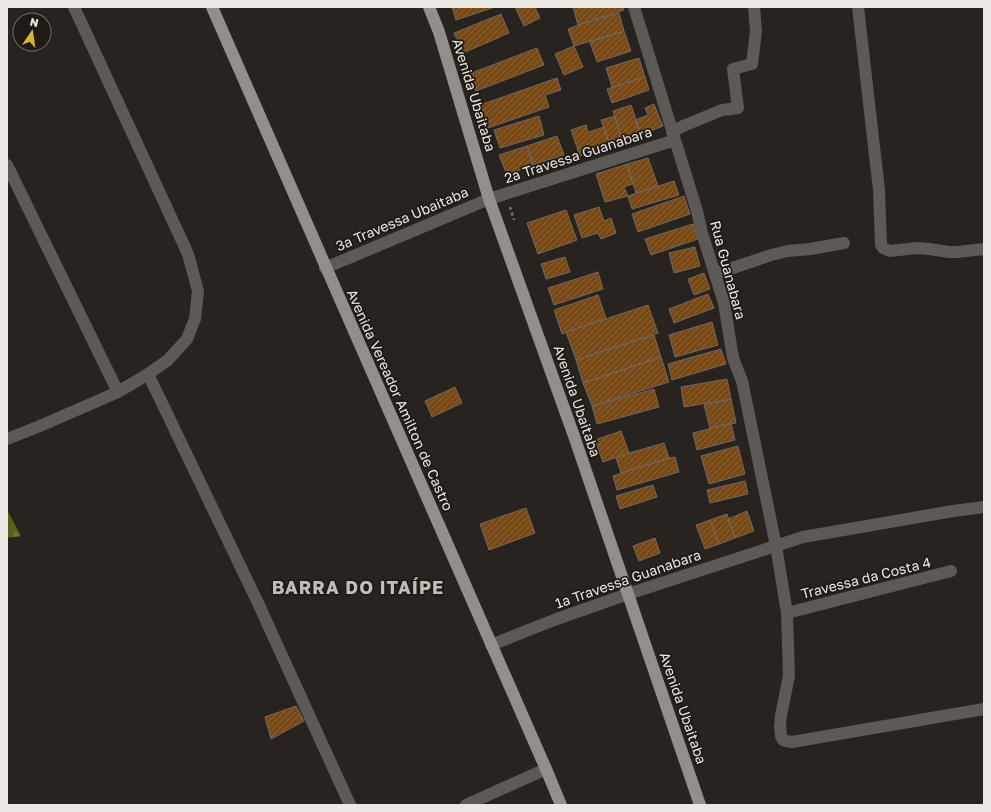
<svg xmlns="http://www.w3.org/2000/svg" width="991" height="812" font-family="'Golos Text',sans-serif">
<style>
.forest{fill:url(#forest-firs)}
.building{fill:url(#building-hatch);stroke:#6f6862}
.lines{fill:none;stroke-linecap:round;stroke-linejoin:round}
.path{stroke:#75716c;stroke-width:2.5;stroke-dasharray:3 3;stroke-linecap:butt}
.minor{stroke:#5d5957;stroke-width:12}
.major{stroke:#958d8a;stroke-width:12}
.labels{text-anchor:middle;stroke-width:3.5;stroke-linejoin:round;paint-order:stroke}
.street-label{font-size:14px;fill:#ebe7e3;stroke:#1f1a14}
.district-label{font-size:18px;font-weight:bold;letter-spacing:1px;fill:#c3bdb5;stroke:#1f1a14}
</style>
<defs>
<pattern id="forest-firs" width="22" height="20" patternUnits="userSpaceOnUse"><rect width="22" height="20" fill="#5b5f19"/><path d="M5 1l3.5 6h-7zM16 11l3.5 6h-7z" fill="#73763a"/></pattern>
<pattern id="building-hatch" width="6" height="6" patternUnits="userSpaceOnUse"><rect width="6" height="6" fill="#784914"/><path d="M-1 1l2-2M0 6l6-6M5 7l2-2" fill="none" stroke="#8b6336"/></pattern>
</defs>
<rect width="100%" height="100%" fill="#28231e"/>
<!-- forest -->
<path class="forest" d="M 7,510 L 21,536 L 7,538 Z"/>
<!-- building -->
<path class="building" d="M 452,7 L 495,7 L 456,20 Z
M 515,7 L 535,7 L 540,18 L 524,26 Z
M 573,7 L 623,7 L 624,10 L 578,25 Z
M 619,13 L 624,31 L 574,46 L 568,29 L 578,25 Z
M 501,14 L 509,33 L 463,53 L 454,33 Z
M 624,31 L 631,51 L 597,62 L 590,42 Z
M 574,46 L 583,67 L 564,75 L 555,54 Z
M 537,48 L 544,65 L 476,91 L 469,74 Z
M 639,58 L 645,77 L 612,87 L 606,68 Z
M 645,77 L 649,90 L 612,103 L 607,89 Z
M 557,78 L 561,90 L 545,95 L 549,107 L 488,128 L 480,105 Z
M 654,104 L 663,126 L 641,135 L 635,120 L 648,115 L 645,108 Z
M 631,105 L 641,135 L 622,140 L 613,111 Z
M 539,116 L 544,135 L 500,148 L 494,130 Z
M 615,116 L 622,140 L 610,145 L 601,120 Z
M 586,125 L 588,132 L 604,127 L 610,145 L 580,156 L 571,130 Z
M 557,136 L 564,155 L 533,165 L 527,146 Z
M 527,146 L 533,165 L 507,175 L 499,155 Z
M 648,158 L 658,186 L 636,193 L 627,164 Z
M 627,164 L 633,184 L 624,187 L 628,196 L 605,202 L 596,174 Z
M 674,181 L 679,195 L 632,209 L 628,196 Z
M 684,196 L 690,214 L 638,232 L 632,214 Z
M 599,207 L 604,221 L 611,218 L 616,233 L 601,239 L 598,233 L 582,238 L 574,215 Z
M 566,210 L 577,240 L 538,254 L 527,223 Z
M 693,224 L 698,239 L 651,255 L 645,239 Z
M 695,247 L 700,266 L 674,273 L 669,253 Z
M 565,257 L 570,272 L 546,279 L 541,264 Z
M 598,272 L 603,289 L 554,305 L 548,288 Z
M 704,273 L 710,289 L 694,295 L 688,279 Z
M 708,294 L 714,308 L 674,323 L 669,309 Z
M 598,295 L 606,318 L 562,334 L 554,310 Z
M 648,305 L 658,333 L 576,360 L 566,332 Z
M 712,322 L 718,345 L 675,357 L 669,335 Z
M 654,335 L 661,357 L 583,383 L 576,360 Z
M 721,349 L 726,364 L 672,380 L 668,364 Z
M 661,357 L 669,382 L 592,406 L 583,383 Z
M 727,379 L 731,399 L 684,407 L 681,387 Z
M 455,387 L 462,403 L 432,417 L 425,401 Z
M 654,389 L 659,407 L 597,424 L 592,406 Z
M 731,399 L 736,423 L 710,428 L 704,405 Z
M 731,423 L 735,440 L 697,450 L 693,433 Z
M 621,431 L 629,453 L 603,462 L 595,440 Z
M 664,443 L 669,458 L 621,473 L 616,458 L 629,453 Z
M 738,446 L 745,474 L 709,484 L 701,456 Z
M 675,457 L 679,472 L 617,490 L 613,476 L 669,458 Z
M 745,481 L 748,494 L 710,503 L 707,490 Z
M 653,485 L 657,497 L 620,509 L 616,496 Z
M 526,508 L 535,533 L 489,550 L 480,524 Z
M 747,511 L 754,531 L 735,538 L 728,519 Z
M 727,514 L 735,538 L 719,544 L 710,520 Z
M 710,520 L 719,544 L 705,549 L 696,525 Z
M 655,538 L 660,553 L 639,561 L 633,546 Z
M 296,706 L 304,721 L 271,739 L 265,717 Z"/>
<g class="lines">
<!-- path -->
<path class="path" d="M 510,207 L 514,220"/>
<!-- minor -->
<path class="minor" d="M 634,7 L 697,211 L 702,233 L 724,303 L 733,358 L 742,381 L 776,546 L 787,613 L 789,676 L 781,715 L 780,726 L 781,736 L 783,740 L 786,741 L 792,742 L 984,709
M 858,7 L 879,190 L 881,245 L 883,248 L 890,251 L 917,248 L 929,249 L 949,252 L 957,252 L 984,249
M 672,132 L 683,126 L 722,110 L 738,108 L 733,69 L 752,64 L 756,31 L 754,7
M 7,165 L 118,392
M 325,268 L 489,199 L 675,140
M 715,274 L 771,255 L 788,251 L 810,249 L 844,243
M 148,374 L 259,605 L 350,805
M 7,439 L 40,426 L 118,392 L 148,374 L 168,360 L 187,339 L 195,319 L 198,291 L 188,254 L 74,7
M 787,613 L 951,571
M 491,645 L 554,620 L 628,594 L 803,537 L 953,511 L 984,507
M 466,805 L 546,769"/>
<!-- major -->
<path class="major" d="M 212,7 L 546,769 L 561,805
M 429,7 L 439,32 L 489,199 L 574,436 L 700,805"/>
</g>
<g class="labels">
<!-- street labels -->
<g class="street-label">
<text transform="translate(474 95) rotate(73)" y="5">Avenida Ubaitaba</text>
<text transform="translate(578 155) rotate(-18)" y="5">2ª Travessa Guanabara</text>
<text transform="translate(402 219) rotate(-23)" y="5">3ª Travessa Ubaitaba</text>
<text transform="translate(728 270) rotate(75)" y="5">Rua Guanabara</text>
<text transform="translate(400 400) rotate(66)" y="5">Avenida Vereador Amilton de Castro</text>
<text transform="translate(577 401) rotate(71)" y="5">Avenida Ubaitaba</text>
<text transform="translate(866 578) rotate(-14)" y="5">Travessa da Costa 4</text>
<text transform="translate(628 579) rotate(-19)" y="5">1ª Travessa Guanabara</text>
<text transform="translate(683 708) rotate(71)" y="5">Avenida Ubaitaba</text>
</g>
<!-- district labels -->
<g class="district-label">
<text x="358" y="594">BARRA DO ITAÍPE</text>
</g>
</g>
<!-- border -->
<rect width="991" height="812" fill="none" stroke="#ebe7e3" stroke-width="16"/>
<!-- north arrow -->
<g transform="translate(32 32) rotate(13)"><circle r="19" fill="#1f1a14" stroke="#716c67"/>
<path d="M0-3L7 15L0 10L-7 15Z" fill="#d8b434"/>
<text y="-6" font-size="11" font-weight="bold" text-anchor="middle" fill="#ebe7e3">N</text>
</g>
</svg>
